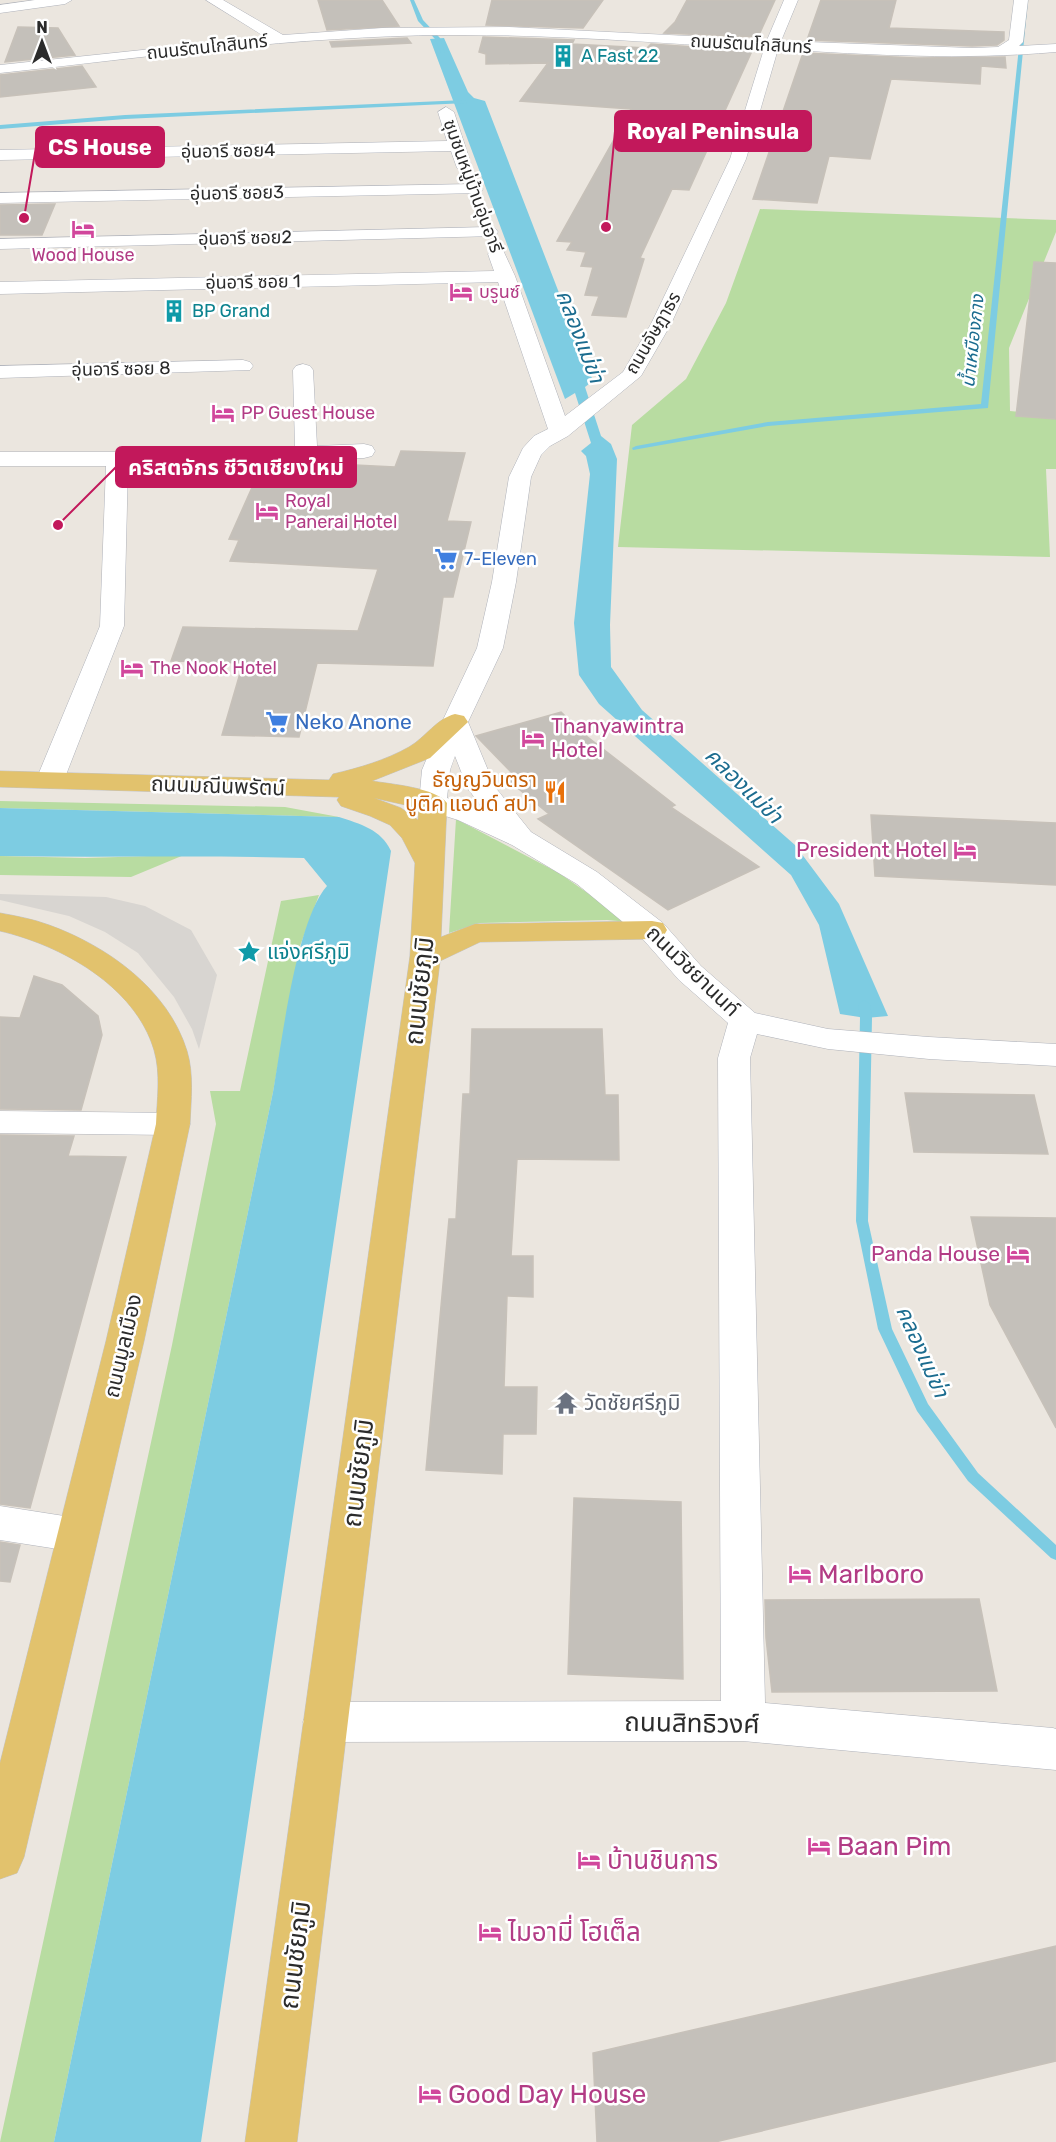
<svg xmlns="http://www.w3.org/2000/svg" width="1056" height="2142" font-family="Rubik,'Noto Sans Thai',sans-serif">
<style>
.green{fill:#b8dca1}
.plaza{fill:#d8d5d1}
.water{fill:#7dcce2}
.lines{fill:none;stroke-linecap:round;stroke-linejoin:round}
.stream{fill:#7dcce2;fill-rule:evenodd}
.building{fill:#c4c0ba;stroke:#c7c1b9;stroke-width:1.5}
.minor-casing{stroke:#afb2ba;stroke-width:1}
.major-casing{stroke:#c4c4c4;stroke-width:1}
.minor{fill:#fff;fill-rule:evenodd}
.major{fill:#e2c26d;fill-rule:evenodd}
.labels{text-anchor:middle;stroke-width:5;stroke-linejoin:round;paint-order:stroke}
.far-street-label{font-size:18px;fill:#2b2b2b;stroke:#fff}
.far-culture-label{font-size:18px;fill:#0d838f;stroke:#fff;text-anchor:start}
.far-hotel-label{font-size:18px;fill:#b23c85;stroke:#fff;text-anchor:start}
.far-water-label{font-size:18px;font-style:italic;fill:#1b6c8f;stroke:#fff}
.far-shop-label{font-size:18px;fill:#366cbe;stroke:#fff;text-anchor:start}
.shop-label{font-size:21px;fill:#366cbe;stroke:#fff;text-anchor:start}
.hotel-label{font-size:21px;fill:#b23c85;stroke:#fff;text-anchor:end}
.food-label{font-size:21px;fill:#c56008;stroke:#fff;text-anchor:end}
.street-label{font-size:21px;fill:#2b2b2b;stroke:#fff}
.culture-label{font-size:21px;fill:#0d838f;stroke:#fff;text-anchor:start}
.worship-label{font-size:21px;fill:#5b616d;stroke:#fff;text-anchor:start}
.water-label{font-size:22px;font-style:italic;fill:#1b6c8f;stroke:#fff}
.near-street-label{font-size:26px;fill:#2b2b2b;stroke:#fff}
.near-hotel-label{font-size:26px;fill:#b23c85;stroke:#fff;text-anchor:start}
.leader{fill:none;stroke:#c2185b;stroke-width:2}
.callout-dot{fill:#c2185b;stroke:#fff;stroke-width:2}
.callout{fill:#c2185b;stroke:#c2185b;stroke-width:2}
.callout-label{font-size:22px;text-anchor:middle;font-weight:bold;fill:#fff}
</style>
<rect width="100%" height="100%" fill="#ebe6df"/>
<!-- green -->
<path class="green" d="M 760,209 L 1056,220 L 1056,232 L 1009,348 L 1010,411 L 1056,416 L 1056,469 L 1046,469 L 1050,557 L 618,547 L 632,425 L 686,379 L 726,303 Z
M 0,801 L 285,807 L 339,817 L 0,808 Z
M 456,819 L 559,873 L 629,922 L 607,920 L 480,923 L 449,933 Z
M 184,855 L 131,877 L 0,875 L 0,856 L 85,858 Z
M 319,895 L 300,946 L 273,1092 L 54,2142 L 0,2142 L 172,1345 L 216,1124 L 210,1091 L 240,1091 L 281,901 Z"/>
<!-- plaza -->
<path class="plaza" d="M 0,894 L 106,897 L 145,906 L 191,930 L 217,975 L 199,1049 L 192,1029 L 174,997 L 138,953 L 105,932 L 69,916 L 0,900 Z"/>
<!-- water -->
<path class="water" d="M 444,38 L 468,92 L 474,98 L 485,101 L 593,381 L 585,387 L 601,436 L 611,444 L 617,459 L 610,625 L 611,667 L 642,710 L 795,845 L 839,904 L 888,1016 L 866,1018 L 840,1014 L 819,925 L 791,875 L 599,704 L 579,675 L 574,623 L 590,474 L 586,456 L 581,451 L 591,443 L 575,393 L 565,399 L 430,39 Z
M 0,808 L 339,817 C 360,824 381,829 391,851 L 201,2142 L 54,2142 L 273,1092 C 282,1042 296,921 327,886 L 304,858 C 203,855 102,858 0,856 Z"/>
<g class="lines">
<!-- stream -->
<path class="stream" d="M 410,0 L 414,0 L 423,20 L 440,38 L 445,53 L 441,53 L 435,39 L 418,21 Z
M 1024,0 L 1028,0 L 988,408 L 768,426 L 633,450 L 632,448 L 636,446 L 768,422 L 981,404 Z
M 465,100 L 467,103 L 125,119 L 0,129 L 0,125 L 125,115 Z
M 864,1000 L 870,1004 L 872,1018 L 868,1221 L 892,1329 L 928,1404 L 978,1473 L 1056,1545 L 1056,1560 L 1051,1558 L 968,1481 L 917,1411 L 878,1329 L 856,1221 L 860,1018 L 858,1004 Z"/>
</g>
<!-- building -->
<path class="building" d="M 318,0 L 382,0 L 399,26 L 327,30 Z
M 492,0 L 603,0 L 583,28 L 486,25 Z
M 687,0 L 775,0 L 758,37 L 664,33 L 675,22 Z
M 821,0 L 896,0 L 889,28 L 1004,32 L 1004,40 L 997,45 L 972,46 L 807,40 Z
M 18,27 L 58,28 L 75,55 L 5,62 Z
M 483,37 L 574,40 L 572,44 L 647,48 L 651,44 L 752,51 L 689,190 L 672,189 L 640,258 L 644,259 L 626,317 L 592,315 L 599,296 L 585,295 L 593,267 L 581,266 L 586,252 L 567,250 L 572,242 L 557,241 L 631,109 L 520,101 L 548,63 L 486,64 L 486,54 L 479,52 Z
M 407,38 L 411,43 L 332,47 L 330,42 Z
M 803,53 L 917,58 L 1005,57 L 1006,68 L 981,66 L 980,84 L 891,79 L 870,159 L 829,156 L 817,203 L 753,199 Z
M 82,66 L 96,87 L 0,97 L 0,75 Z
M 55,204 L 42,235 L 0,235 L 0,205 Z
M 1034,262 L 1056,263 L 1056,419 L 1016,416 Z
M 401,451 L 465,453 L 447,521 L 471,522 L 453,597 L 443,597 L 433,666 L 317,663 L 299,737 L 222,735 L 243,663 L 171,661 L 183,627 L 358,631 L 378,569 L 230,561 L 239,540 L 229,539 L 263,463 L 295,462 L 395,467 Z
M 561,712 L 585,735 L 675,805 L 671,807 L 759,867 L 668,910 L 538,819 L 549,814 L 503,776 L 511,772 L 476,736 Z
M 871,815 L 1056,823 L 1056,885 L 875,876 Z
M 34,976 L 62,985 L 98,1016 L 102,1035 L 81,1110 L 0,1109 L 0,1017 L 20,1018 Z
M 472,1029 L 602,1029 L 605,1095 L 618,1095 L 619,1160 L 517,1159 L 511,1256 L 533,1256 L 533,1297 L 507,1296 L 504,1387 L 537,1387 L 536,1434 L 503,1434 L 502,1474 L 426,1470 L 449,1219 L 456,1219 L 463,1094 L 470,1094 Z
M 905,1093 L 1034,1095 L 1048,1154 L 914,1152 Z
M 0,1135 L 74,1136 L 68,1156 L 126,1157 L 30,1508 L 0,1504 Z
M 971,1217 L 1056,1218 L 1056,1428 L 990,1305 Z
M 574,1498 L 681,1502 L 683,1679 L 568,1674 Z
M 0,1542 L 20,1545 L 10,1582 L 0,1581 Z
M 979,1599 L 997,1691 L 772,1692 L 766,1638 L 765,1600 Z
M 1056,1946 L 1056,2061 L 715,2142 L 597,2142 L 593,2053 Z"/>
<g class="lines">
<!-- minor casing -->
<g class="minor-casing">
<path id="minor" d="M 35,0 L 72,0 L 65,4 L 0,13 L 0,5 Z
M 206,0 L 223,0 L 283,35 L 382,28 L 509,27 L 767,40 L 784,0 L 798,0 L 781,41 L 972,48 L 998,47 L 1009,40 L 1014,0 L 1028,0 L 1023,42 L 1019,46 L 1056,44 L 1056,52 C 963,60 871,55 778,49 L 746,159 L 671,324 L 641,376 L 568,436 L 550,446 L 541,455 L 531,477 L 516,582 L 503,648 L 468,722 L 495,787 L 531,832 L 597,872 L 663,923 L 701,966 L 755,1013 L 828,1029 L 929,1037 L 1056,1044 L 1056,1066 L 929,1059 L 828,1049 L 757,1034 L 750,1058 L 765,1703 L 1053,1728 L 1056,1729 L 1056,1770 L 743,1741 L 325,1742 L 309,1736 L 303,1722 L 309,1708 L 325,1702 L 721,1701 L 718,1058 L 728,1023 L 679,980 L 641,937 L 577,884 L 512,845 L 458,820 L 423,809 L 419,803 L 422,770 L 442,722 L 477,648 L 492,582 L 509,477 L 523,448 L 534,436 L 548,429 L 498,282 L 0,294 L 0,282 L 494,271 L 488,254 L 491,250 L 503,250 L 515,276 L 565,416 L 623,372 L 651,324 L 730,159 L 764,49 C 658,43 553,34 447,35 C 297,36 148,57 0,73 L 0,65 L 265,37 ZM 455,756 L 468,789 L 485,811 L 447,798 L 450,770 Z
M 446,107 L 454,112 L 471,164 L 469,168 L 457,168 L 451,151 L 0,160 L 0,150 L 447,141 L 438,112 Z
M 474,184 L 480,185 L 483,189 L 480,193 L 0,203 L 0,193 Z
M 489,227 L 495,228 L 498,232 L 495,236 L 0,249 L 0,239 Z
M 243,360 L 250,362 L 253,366 L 250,370 L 0,378 L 0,366 Z
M 303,364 L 310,366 L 313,370 L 317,446 L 364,444 L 372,446 L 375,451 L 372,456 L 364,458 L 128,465 L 124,626 L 64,780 L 60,786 L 50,788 L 40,786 L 36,780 L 100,626 L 106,466 L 0,466 L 0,452 L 117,452 L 295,447 L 293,370 L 296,366 Z
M 0,1111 L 173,1113 L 185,1116 L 190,1124 L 185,1132 L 173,1135 L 0,1133 Z
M 0,1506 L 77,1518 L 92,1523 L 98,1535 L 92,1547 L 77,1552 L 0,1540 Z"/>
</g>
<!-- major casing -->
<g class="major-casing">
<path id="major" d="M 455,714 L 464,716 L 468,722 L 430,758 L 372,781 C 390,784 437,788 447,803 L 441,937 L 475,924 L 652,921 L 663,923 L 667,930 L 663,937 L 652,939 L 480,942 L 440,961 L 297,2142 L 245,2142 L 410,956 L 415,863 L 402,838 L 390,825 L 370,816 L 341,806 L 337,800 L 339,797 L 0,787 L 0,771 L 329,780 L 333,774 C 359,768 386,760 409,747 C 426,737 436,719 455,714 ZM 374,798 L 419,808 L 418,820 L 401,808 Z
M 0,913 C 16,916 33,919 49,925 C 107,946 168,989 187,1051 C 194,1074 191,1100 190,1124 L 144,1341 L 24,1857 L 17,1873 L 0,1879 L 0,1763 L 106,1341 L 156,1124 C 157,1100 161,1074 154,1050 C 135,986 61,945 0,931 Z"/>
</g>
<!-- minor -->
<use href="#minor" class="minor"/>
<!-- major -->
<use href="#major" class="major"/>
</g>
<!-- icons -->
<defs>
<g id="building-bare" transform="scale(1.8)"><path d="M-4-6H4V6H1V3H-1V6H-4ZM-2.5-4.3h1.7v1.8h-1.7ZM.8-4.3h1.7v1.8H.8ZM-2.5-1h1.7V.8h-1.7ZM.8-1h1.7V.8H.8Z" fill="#0f9aa8" stroke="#fff" stroke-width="2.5" paint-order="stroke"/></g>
<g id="hotel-bare" transform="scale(1.8)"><path d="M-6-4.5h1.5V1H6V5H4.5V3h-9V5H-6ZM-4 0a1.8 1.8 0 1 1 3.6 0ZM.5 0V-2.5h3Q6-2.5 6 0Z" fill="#d1479c" stroke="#fff" stroke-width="2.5" paint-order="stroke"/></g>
<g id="supermarket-bare" transform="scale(1.8)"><path d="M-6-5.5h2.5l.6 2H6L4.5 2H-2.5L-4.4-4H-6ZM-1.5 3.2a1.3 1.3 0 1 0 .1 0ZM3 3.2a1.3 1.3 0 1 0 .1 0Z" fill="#3f7fe0" stroke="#fff" stroke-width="2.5" paint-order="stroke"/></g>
<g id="restaurant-bare" transform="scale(1.8)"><path d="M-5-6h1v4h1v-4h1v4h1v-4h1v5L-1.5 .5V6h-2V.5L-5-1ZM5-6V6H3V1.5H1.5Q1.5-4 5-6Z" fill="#e8710a" stroke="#fff" stroke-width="2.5" paint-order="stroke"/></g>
<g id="sight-bare" transform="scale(1.8)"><path d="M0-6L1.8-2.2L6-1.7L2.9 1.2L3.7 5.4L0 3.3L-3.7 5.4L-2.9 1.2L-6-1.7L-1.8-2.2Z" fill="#0f9aa8" stroke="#fff" stroke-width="2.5" paint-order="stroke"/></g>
<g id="temple-bare" transform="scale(1.8)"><path d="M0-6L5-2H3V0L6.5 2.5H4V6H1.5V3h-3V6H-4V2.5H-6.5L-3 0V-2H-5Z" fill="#6b7280" stroke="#fff" stroke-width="2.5" paint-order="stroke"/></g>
</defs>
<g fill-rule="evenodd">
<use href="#building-bare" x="563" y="56"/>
<use href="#hotel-bare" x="83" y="229"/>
<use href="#hotel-bare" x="461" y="292"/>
<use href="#building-bare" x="174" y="311"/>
<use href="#hotel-bare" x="223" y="413"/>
<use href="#hotel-bare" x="267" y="511"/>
<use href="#supermarket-bare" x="446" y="559"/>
<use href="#hotel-bare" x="132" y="668"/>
<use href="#supermarket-bare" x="277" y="722"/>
<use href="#hotel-bare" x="533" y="738"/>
<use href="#restaurant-bare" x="555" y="792"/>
<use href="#hotel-bare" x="965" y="850"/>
<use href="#sight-bare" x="249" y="952"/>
<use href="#hotel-bare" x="1018" y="1254"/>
<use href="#temple-bare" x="566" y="1403"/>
<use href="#hotel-bare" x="800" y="1574"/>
<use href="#hotel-bare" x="819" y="1846"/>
<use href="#hotel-bare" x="589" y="1860"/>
<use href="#hotel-bare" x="490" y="1932"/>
<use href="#hotel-bare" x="430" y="2094"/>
</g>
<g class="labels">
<!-- far-street labels -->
<g class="far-street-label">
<text transform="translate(751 44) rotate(3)" y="6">ถนนรัตนโกสินทร์</text>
<text transform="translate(207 47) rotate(-6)" y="6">ถนนรัตนโกสินทร์</text>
<text transform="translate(228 151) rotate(-1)" y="6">อุ่นอารี ซอย4</text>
<text transform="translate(473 186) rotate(70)" y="6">ชุมชนหมู่บ้านอุ่นอารี</text>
<text transform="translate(237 193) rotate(-1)" y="6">อุ่นอารี ซอย3</text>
<text transform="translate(245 238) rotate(-1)" y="6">อุ่นอารี ซอย2</text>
<text transform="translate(253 282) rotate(-1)" y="6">อุ่นอารี ซอย 1</text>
<text transform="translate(653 333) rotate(-60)" y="6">ถนนอัษฎาธร</text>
<text transform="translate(121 369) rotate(-1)" y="6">อุ่นอารี ซอย 8</text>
</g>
<!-- far-culture labels -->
<g class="far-culture-label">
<text x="581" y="62">A Fast 22</text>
<text x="192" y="317">BP Grand</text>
</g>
<!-- far-hotel labels -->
<g class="far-hotel-label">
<text x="83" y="261" text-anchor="middle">Wood House</text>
<text x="479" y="298">บรูนซ์</text>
<text x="241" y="419">PP Guest House</text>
<text x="285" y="507">Royal<tspan x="285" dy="21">Panerai Hotel</tspan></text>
<text x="150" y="674">The Nook Hotel</text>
</g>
<!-- far-water labels -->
<g class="far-water-label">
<text transform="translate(973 341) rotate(-84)" y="6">น้ำเหมืองกาง</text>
</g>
<!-- far-shop labels -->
<g class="far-shop-label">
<text x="464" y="565">7-Eleven</text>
</g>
<!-- shop labels -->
<g class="shop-label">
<text x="295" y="729">Neko Anone</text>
</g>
<!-- hotel labels -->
<g class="hotel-label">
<text x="551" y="733" text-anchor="start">Thanyawintra<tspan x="551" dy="24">Hotel</tspan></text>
<text x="947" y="857">President Hotel</text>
<text x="1000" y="1261">Panda House</text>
</g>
<!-- food labels -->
<g class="food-label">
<text x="537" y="787">ธัญญวินตรา<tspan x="537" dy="24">บูติค แอนด์ สปา</tspan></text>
</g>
<!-- street labels -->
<g class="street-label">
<text transform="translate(218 786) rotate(2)" y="7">ถนนมณีนพรัตน์</text>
<text transform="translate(693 971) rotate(44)" y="7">ถนนวิชยานนท์</text>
<text transform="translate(123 1346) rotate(-77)" y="7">ถนนมูลเมือง</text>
</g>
<!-- culture labels -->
<g class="culture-label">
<text x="267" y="959">แจ่งศรีภูมิ</text>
</g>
<!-- worship labels -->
<g class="worship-label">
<text x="584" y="1410">วัดชัยศรีภูมิ</text>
</g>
<!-- water labels -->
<g class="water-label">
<text transform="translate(581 336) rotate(69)" y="8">คลองแม่ข่า</text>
<text transform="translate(744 785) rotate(44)" y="8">คลองแม่ข่า</text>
<text transform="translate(923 1351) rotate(66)" y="8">คลองแม่ข่า</text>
</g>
<!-- near-street labels -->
<g class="near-street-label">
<text transform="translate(419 991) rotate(-84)" y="9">ถนนชัยภูมิ</text>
<text transform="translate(358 1473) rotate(-83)" y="9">ถนนชัยภูมิ</text>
<text transform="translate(692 1723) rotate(1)" y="9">ถนนสิทธิวงศ์</text>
<text transform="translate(295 1955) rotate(-83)" y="9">ถนนชัยภูมิ</text>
</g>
<!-- near-hotel labels -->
<g class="near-hotel-label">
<text x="818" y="1583">Marlboro</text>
<text x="837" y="1855">Baan Pim</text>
<text x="607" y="1869">บ้านชินการ</text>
<text x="508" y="1941">ไมอามี่ โฮเต็ล</text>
<text x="448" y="2103">Good Day House</text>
</g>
</g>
<!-- callouts -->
<path class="leader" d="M606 227L615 131M24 218L36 147M58 525L116 467"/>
<g class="callout-dot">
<circle cx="606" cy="227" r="6"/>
<circle cx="24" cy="218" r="6"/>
<circle cx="58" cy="525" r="6"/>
</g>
<g class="callout">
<rect x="615" y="111" width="196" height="40" rx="6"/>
<rect x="36" y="127" width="128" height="40" rx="6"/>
<rect x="116" y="447" width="240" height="40" rx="6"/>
</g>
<g class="callout-label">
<text x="713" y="139">Royal Peninsula</text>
<text x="100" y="155">CS House</text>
<text x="236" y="475">คริสตจักร ชีวิตเชียงใหม่</text>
</g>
<!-- north arrow -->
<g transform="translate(42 42)" stroke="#ffffff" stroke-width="4.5" paint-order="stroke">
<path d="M0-4.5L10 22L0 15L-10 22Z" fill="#2b2b2b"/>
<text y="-9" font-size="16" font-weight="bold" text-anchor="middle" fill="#2b2b2b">N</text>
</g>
</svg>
